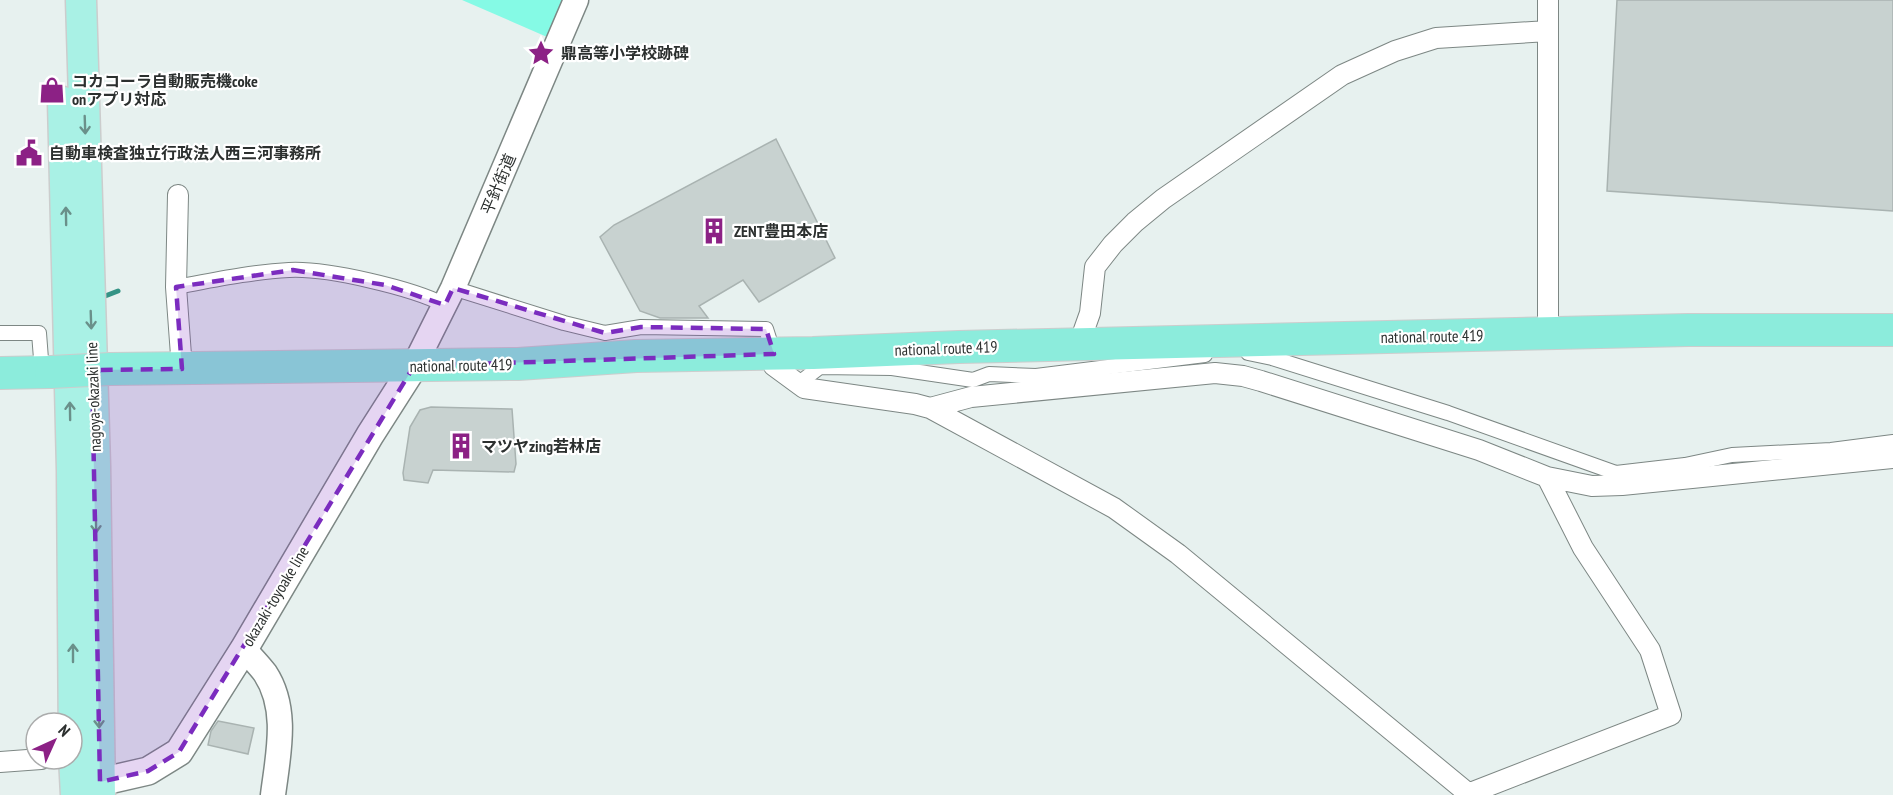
<svg xmlns="http://www.w3.org/2000/svg" width="1893" height="795" font-family="'PT Sans Narrow','Noto Sans JP',sans-serif">
<style>
.green{fill:#85fae5}
.lines{fill:none;stroke-linecap:round;stroke-linejoin:round}
.stream{stroke:#349385;stroke-width:5}
.building{fill:#c8d2d0;stroke:#a9b3b1;stroke-width:1.5}
.pedestrian-casing{stroke:#7d8784;stroke-width:16}
.minor-casing{stroke:#7d8784;stroke-width:22}
.tertiary-casing{stroke:#7d8784;stroke-width:27}
.secondary-casing{stroke:#7d8784;stroke-width:30}
.primary-casing{stroke:#cccdcd;stroke-width:33}
.trunk-casing{stroke:#cccdcd;stroke-width:34}
.pedestrian{stroke:#fff;stroke-width:14}
.minor{stroke:#fff;stroke-width:20}
.tertiary{stroke:#fff;stroke-width:24}
.secondary{stroke:#fff;stroke-width:27}
.primary{stroke:#a9f1e5;stroke-width:30}
.trunk{stroke:#8cecdc;stroke-width:32}
.trunk-bridge-casing{stroke:#cccdcd;stroke-width:34;stroke-linecap:butt}
.trunk-bridge{stroke:#8cecdc;stroke-width:32}
.oneway{stroke:#6a908a}
.marked{fill:#7b2cbf;fill-opacity:0.2;stroke:#7b2cbf;stroke-width:4.5;stroke-dasharray:12 8;stroke-linejoin:round}
.labels{text-anchor:middle;stroke-width:4.5;stroke-linejoin:round;paint-order:stroke}
.poi-label{font-size:16px;font-weight:bold;fill:#2c302f;stroke:#fff;text-anchor:start}
.street-label{font-size:16px;fill:#2c302f;stroke:#fff}
</style>
<rect width="100%" height="100%" fill="#e7f1ef"/>
<!-- green -->
<path class="green" d="M 462,0 L 570,0 L 554,40 Z"/>
<g class="lines">
<!-- stream -->
<path class="stream" d="M 100,298 L 118,291"/>
</g>
<!-- building -->
<path class="building" d="M 1617,0 L 1893,0 L 1893,211 L 1607,191 Z
M 776,139 L 835,258 L 759,302 L 743,280 L 699,306 L 708,318 L 660,318 L 640,311 L 600,237 L 614,225 Z
M 431,407 L 512,409 L 516,464 L 514,472 L 433,470 L 428,483 L 404,480 L 403,473 L 410,427 L 420,410 Z
M 218,721 L 254,728 L 248,754 L 208,745 L 211,731 Z"/>
<g class="lines">
<!-- pedestrian casing -->
<g class="pedestrian-casing">
<path id="pedestrian" d="M 176,287 C 214,280 251,272 289,270 C 327,268 412,288 445,305
M 453,288 L 564,323 L 605,333 L 641,327 L 766,329 L 774,354
M 0,333 L 39,333 L 42,372
M 1248,353 L 1272,358 L 1448,413 L 1616,473 L 1685,465 L 1732,455 L 1831,450 L 1893,442
M 799,383 L 820,367 L 892,368 L 973,380 L 989,374 L 1036,376 L 1205,355"/>
</g>
<!-- minor casing -->
<g class="minor-casing">
<path id="minor" d="M 1548,0 L 1548,334
M 178,195 L 176,287 L 182,369
M 1079,344 L 1090,313 L 1095,267 L 1113,244 L 1135,222 L 1163,199 L 1342,75 L 1395,51 L 1436,38 L 1548,31
M 774,354 L 774,366 L 804,388 L 915,404 L 930,408 L 1114,508 L 1178,554 L 1470,795
M 930,408 L 971,397 L 1215,373 L 1243,376 L 1261,381 L 1479,450 L 1547,477 L 1592,486 L 1622,485 L 1893,458
M 0,762 L 41,759
M 1465,795 L 1671,715 L 1650,650 L 1583,548 L 1547,477"/>
</g>
<!-- tertiary casing -->
<g class="tertiary-casing">
<path id="tertiary" d="M 414,366 L 453,288 L 576,0
M 244,649 C 251,657 259,665 265,673 C 289,709 278,755 273,795"/>
</g>
<!-- secondary casing -->
<g class="secondary-casing">
<path id="secondary" d="M 100,782 L 148,771 L 179,752 L 244,649 L 370,435 L 414,366"/>
</g>
<!-- primary casing -->
<g class="primary-casing">
<path id="primary" d="M 81,0 L 95,465 L 100,795
M 63,102 L 72,470 L 74,757 L 76,795"/>
</g>
<!-- trunk casing -->
<g class="trunk-casing">
<path id="trunk" d="M 110,369 L 518,364 L 636,356 L 813,353 L 959,347 L 1688,330 L 1893,330
M 0,373 L 51,372"/>
</g>
<!-- pedestrian -->
<use href="#pedestrian" class="pedestrian"/>
<!-- minor -->
<use href="#minor" class="minor"/>
<!-- tertiary -->
<use href="#tertiary" class="tertiary"/>
<!-- secondary -->
<use href="#secondary" class="secondary"/>
<!-- primary -->
<use href="#primary" class="primary"/>
<!-- trunk -->
<use href="#trunk" class="trunk"/>
<!-- trunk-bridge casing -->
<g class="trunk-bridge-casing">
<path id="trunk-bridge" d="M 51,372 L 110,369"/>
</g>
<!-- trunk-bridge -->
<use href="#trunk-bridge" class="trunk-bridge"/>
</g>
<!-- one-way arrows -->
<defs><path id="oneway-shaft" d="M-6 0H5M1.5-3L5.5 0L1.5 3" fill="none" stroke-width="1.6" stroke-linecap="round" stroke-linejoin="round" transform="scale(1.5)"/></defs>
<g class="oneway">
<use href="#oneway-shaft" transform="translate(85 125) rotate(88)"/>
<use href="#oneway-shaft" transform="translate(66 216) rotate(-91)"/>
<use href="#oneway-shaft" transform="translate(91 320) rotate(88)"/>
<use href="#oneway-shaft" transform="translate(70 411) rotate(-91)"/>
<use href="#oneway-shaft" transform="translate(96 524) rotate(89)"/>
<use href="#oneway-shaft" transform="translate(73 653) rotate(-90)"/>
<use href="#oneway-shaft" transform="translate(99 719) rotate(89)"/>
</g>
<!-- marked area -->
<path class="marked" d="M 293,270 L 385,285 L 445,305 L 453,288 L 605,333 L 641,327 L 766,329 L 774,354 L 414,366 L 179,752 L 148,771 L 100,782 L 92,370 L 182,369 L 176,287 Z"/>
<!-- icons -->
<defs>
<g id="sight-bare" transform="scale(2.07)"><path d="M0-6L1.8-2.2L6-1.7L2.9 1.2L3.7 5.4L0 3.3L-3.7 5.4L-2.9 1.2L-6-1.7L-1.8-2.2Z" fill="#8c2185" stroke="#fff" stroke-width="2.5" paint-order="stroke"/></g>
<g id="shop-bare" transform="scale(2.07)"><path d="M-5-2.5h2.3a2.7 3.5 0 0 1 5.4 0H5L5.5 6h-11ZM-1.5-2.5h3a1.5 2.3 0 0 0-3 0Z" fill="#8c2185" stroke="#fff" stroke-width="2.5" paint-order="stroke"/></g>
<g id="civic-bare" transform="scale(2.07)"><path d="M-.6-6.5H3V-4.5H.6V-3L4-1V1h2V6H-6V1h2V-1L-.6-3ZM-1.2 2.5V6h2.4V2.5Z" fill="#8c2185" stroke="#fff" stroke-width="2.5" paint-order="stroke"/></g>
<g id="building-bare" transform="scale(2.07)"><path d="M-4-6H4V6H1V3H-1V6H-4ZM-2.5-4.3h1.7v1.8h-1.7ZM.8-4.3h1.7v1.8H.8ZM-2.5-1h1.7V.8h-1.7ZM.8-1h1.7V.8H.8Z" fill="#8c2185" stroke="#fff" stroke-width="2.5" paint-order="stroke"/></g>
</defs>
<g fill-rule="evenodd">
<use href="#sight-bare" x="541" y="53"/>
<use href="#shop-bare" x="52" y="90"/>
<use href="#civic-bare" x="29" y="153"/>
<use href="#building-bare" x="714" y="231"/>
<use href="#building-bare" x="461" y="446"/>
</g>
<g class="labels">
<!-- poi labels -->
<g class="poi-label">
<text x="561" y="59">鼎高等小学校跡碑</text>
<text x="72" y="87">コカコーラ自動販売機coke<tspan x="72" dy="18">onアプリ対応</tspan></text>
<text x="49" y="159">自動車検査独立行政法人西三河事務所</text>
<text x="734" y="237">ZENT豊田本店</text>
<text x="481" y="452">マツヤzing若林店</text>
</g>
<!-- street labels -->
<g class="street-label">
<text transform="translate(498 184) rotate(-67)" y="6">平針街道</text>
<text transform="translate(1432 336) rotate(-1)" y="6">national route 419</text>
<text transform="translate(946 348) rotate(-2)" y="6">national route 419</text>
<text transform="translate(461 365) rotate(-1)" y="6">national route 419</text>
<text transform="translate(93 397) rotate(-92)" y="6">nagoya-okazaki line</text>
<text transform="translate(275 596) rotate(-59)" y="6">okazaki-toyoake line</text>
</g>
</g>
<!-- north arrow -->
<g transform="translate(54 741) rotate(45)"><circle r="28" fill="#ffffff" stroke="#abacac" stroke-width="1.5"/>
<path d="M0-4.5L10 22L0 15L-10 22Z" fill="#8c2185"/>
<text y="-9" font-size="16" font-weight="bold" text-anchor="middle" fill="#2c302f">N</text>
</g>
</svg>
